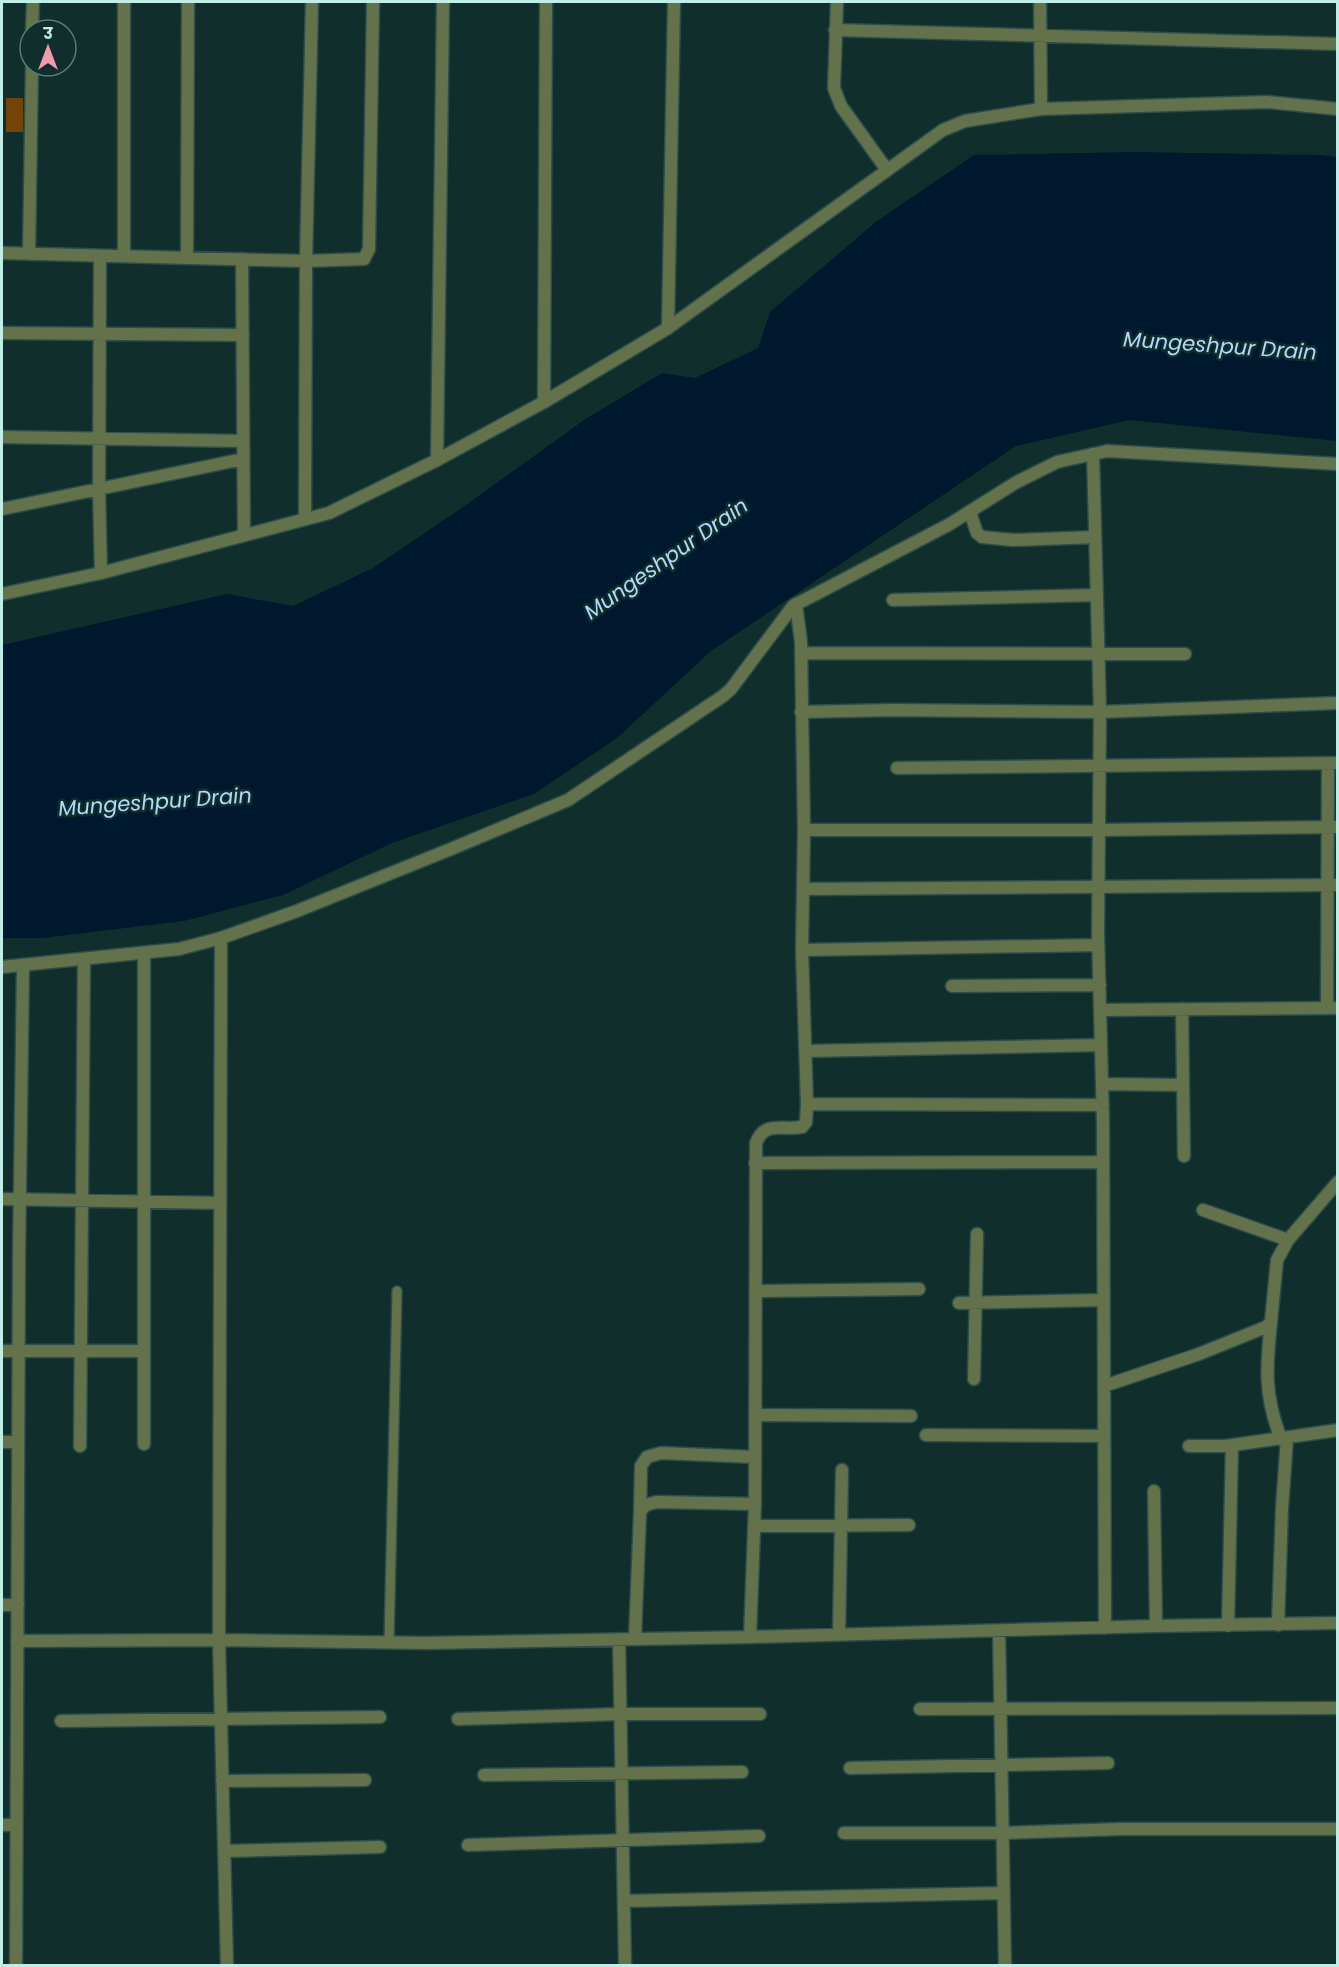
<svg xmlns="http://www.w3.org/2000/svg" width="1339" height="1967" font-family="Poppins,'Noto Sans Devanagari',sans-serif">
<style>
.water{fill:#00182d}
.building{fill:#734406}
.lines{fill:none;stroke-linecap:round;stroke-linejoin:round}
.service-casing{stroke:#2c4d4a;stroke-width:12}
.minor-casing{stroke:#2c4d4a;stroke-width:15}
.tertiary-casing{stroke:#2c4d4a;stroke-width:15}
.service{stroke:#63724b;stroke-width:9}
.minor{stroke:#63724b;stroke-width:12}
.tertiary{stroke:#63724b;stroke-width:12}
.labels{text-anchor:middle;stroke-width:5;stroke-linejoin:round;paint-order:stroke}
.water-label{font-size:21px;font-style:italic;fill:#b1daff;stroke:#102f2c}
</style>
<rect width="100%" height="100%" fill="#102f2c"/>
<!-- water -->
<path class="water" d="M 1134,152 L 1321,155 L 1337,157 L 1337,441 L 1130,420 L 1016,446 L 711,651 L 617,738 L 534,794 L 392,843 L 283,895 L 184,921 L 42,938 L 2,938 L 2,645 L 227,594 L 293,606 L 373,568 L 463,507 L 584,420 L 662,373 L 695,378 L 758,348 L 770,312 L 877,221 L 974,155 Z"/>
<!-- building -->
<path class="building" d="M 6,98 L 23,98 L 23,132 L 6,132 Z"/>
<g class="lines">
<!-- service casing -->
<g class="service-casing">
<path id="service" d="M 389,1643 L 397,1291"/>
</g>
<!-- minor casing -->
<g class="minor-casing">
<path id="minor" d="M 124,2 L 124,256
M 837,2 L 834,88 L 841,106 L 887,170
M 1040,2 L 1041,109
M 32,30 L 33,2
M 835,30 L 1338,44
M 2,253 L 306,261 L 364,259 L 369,249 L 373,2
M 29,254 L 32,66
M 100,256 L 99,489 L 101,573
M 187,258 L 188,2
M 242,259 L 244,535
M 668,328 L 674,2
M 2,333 L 243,335
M 544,402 L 546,2
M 2,437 L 243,441
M 1093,454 L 1100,712 L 1098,934 L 1103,1122 L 1105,1628
M 437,460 L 443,2
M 2,509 L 243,459
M 970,512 L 977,533 L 982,537 L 1013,540 L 1095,537
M 305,519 L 306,261 L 312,2
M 893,600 L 1096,595
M 801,653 L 1185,654
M 801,712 L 892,710 L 1100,712 L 1338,703
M 897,768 L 1338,763
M 804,830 L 1100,830 L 1338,827
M 804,889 L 1338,885
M 221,938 L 219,1640 L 227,1966
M 802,950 L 1098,945
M 144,953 L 144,1444
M 952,986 L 1100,985
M 1327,1008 L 1328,763
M 1182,1009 L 1184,1156
M 1100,1010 L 1338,1008
M 806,1051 L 1101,1045
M 1102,1084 L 1183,1085
M 807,1104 L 1103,1105
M 755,1163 L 1103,1162
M 2,1199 L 220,1203
M 1203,1210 L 1288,1240
M 757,1291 L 919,1289
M 959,1303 L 1103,1300
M 1271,1322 C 1266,1368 1264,1395 1281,1439
M 2,1351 L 144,1351
M 974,1379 L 977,1234
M 1104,1386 L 1199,1354 L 1266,1327 L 1271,1322 L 1277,1260 L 1288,1240 L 1338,1182
M 755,1415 L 911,1416
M 926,1435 L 1104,1436
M 2,1442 L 18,1442
M 80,1446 L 84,959
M 1189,1446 L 1226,1446 L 1338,1430
M 1154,1491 L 1156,1626
M 640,1513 L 641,1466 L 647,1457 L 661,1453 L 755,1457
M 754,1526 L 909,1525
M 2,1605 L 18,1605
M 1278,1625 L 1282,1508 L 1287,1438
M 1228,1626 L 1232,1445
M 999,1631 L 1005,1966
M 839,1634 L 842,1470
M 750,1637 L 755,1504 L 756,1143 C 765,1120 782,1131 802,1127 L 806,1122 L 807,1104 L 802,950 L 804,830 L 801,642 L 796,604
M 635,1638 L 640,1513 C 643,1505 648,1504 657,1502 L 755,1504
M 619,1639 L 625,1966
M 17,1641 L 219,1640 L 426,1643 L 750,1637 L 1156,1626 L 1338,1623
M 920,1709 L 1338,1708
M 458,1719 L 620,1714 L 760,1714
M 61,1721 L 380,1717
M 850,1768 L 1108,1763
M 484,1775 L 742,1772
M 222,1781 L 365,1780
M 2,1825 L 16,1825
M 844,1833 L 1003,1833 L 1121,1829 L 1338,1829
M 468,1845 L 759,1836
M 224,1851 L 380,1847
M 624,1901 L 1004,1893
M 16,1966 L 19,1258 L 23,965"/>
</g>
<!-- tertiary casing -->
<g class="tertiary-casing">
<path id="tertiary" d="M 2,594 L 101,573 L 329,513 L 437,460 L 544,402 L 668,328 L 943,130 L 965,121 L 1041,109 L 1267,102 L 1338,109
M 2,967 L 179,949 L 221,938 L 297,911 L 451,849 L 568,800 L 723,696 L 731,689 L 793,606 L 950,524 L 1015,483 L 1057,462 L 1107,451 L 1338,464"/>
</g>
<!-- service -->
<use href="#service" class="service"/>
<!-- minor -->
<use href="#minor" class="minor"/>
<!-- tertiary -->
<use href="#tertiary" class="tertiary"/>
</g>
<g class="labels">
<!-- water labels -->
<g class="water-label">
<text transform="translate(1220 346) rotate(4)" y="7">Mungeshpur Drain</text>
<text transform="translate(666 559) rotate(-35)" y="7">Mungeshpur Drain</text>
<text transform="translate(155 802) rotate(-4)" y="7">Mungeshpur Drain</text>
</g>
</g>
<!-- border -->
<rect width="1339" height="1967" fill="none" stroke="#c1ede7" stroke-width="6"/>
<!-- north arrow -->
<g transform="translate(48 48)"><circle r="28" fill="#102f2c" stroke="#577b77" stroke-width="1.5"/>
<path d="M0-4.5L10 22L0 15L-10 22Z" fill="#f29aad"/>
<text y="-9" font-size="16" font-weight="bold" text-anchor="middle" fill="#c1ede7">उ</text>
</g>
</svg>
